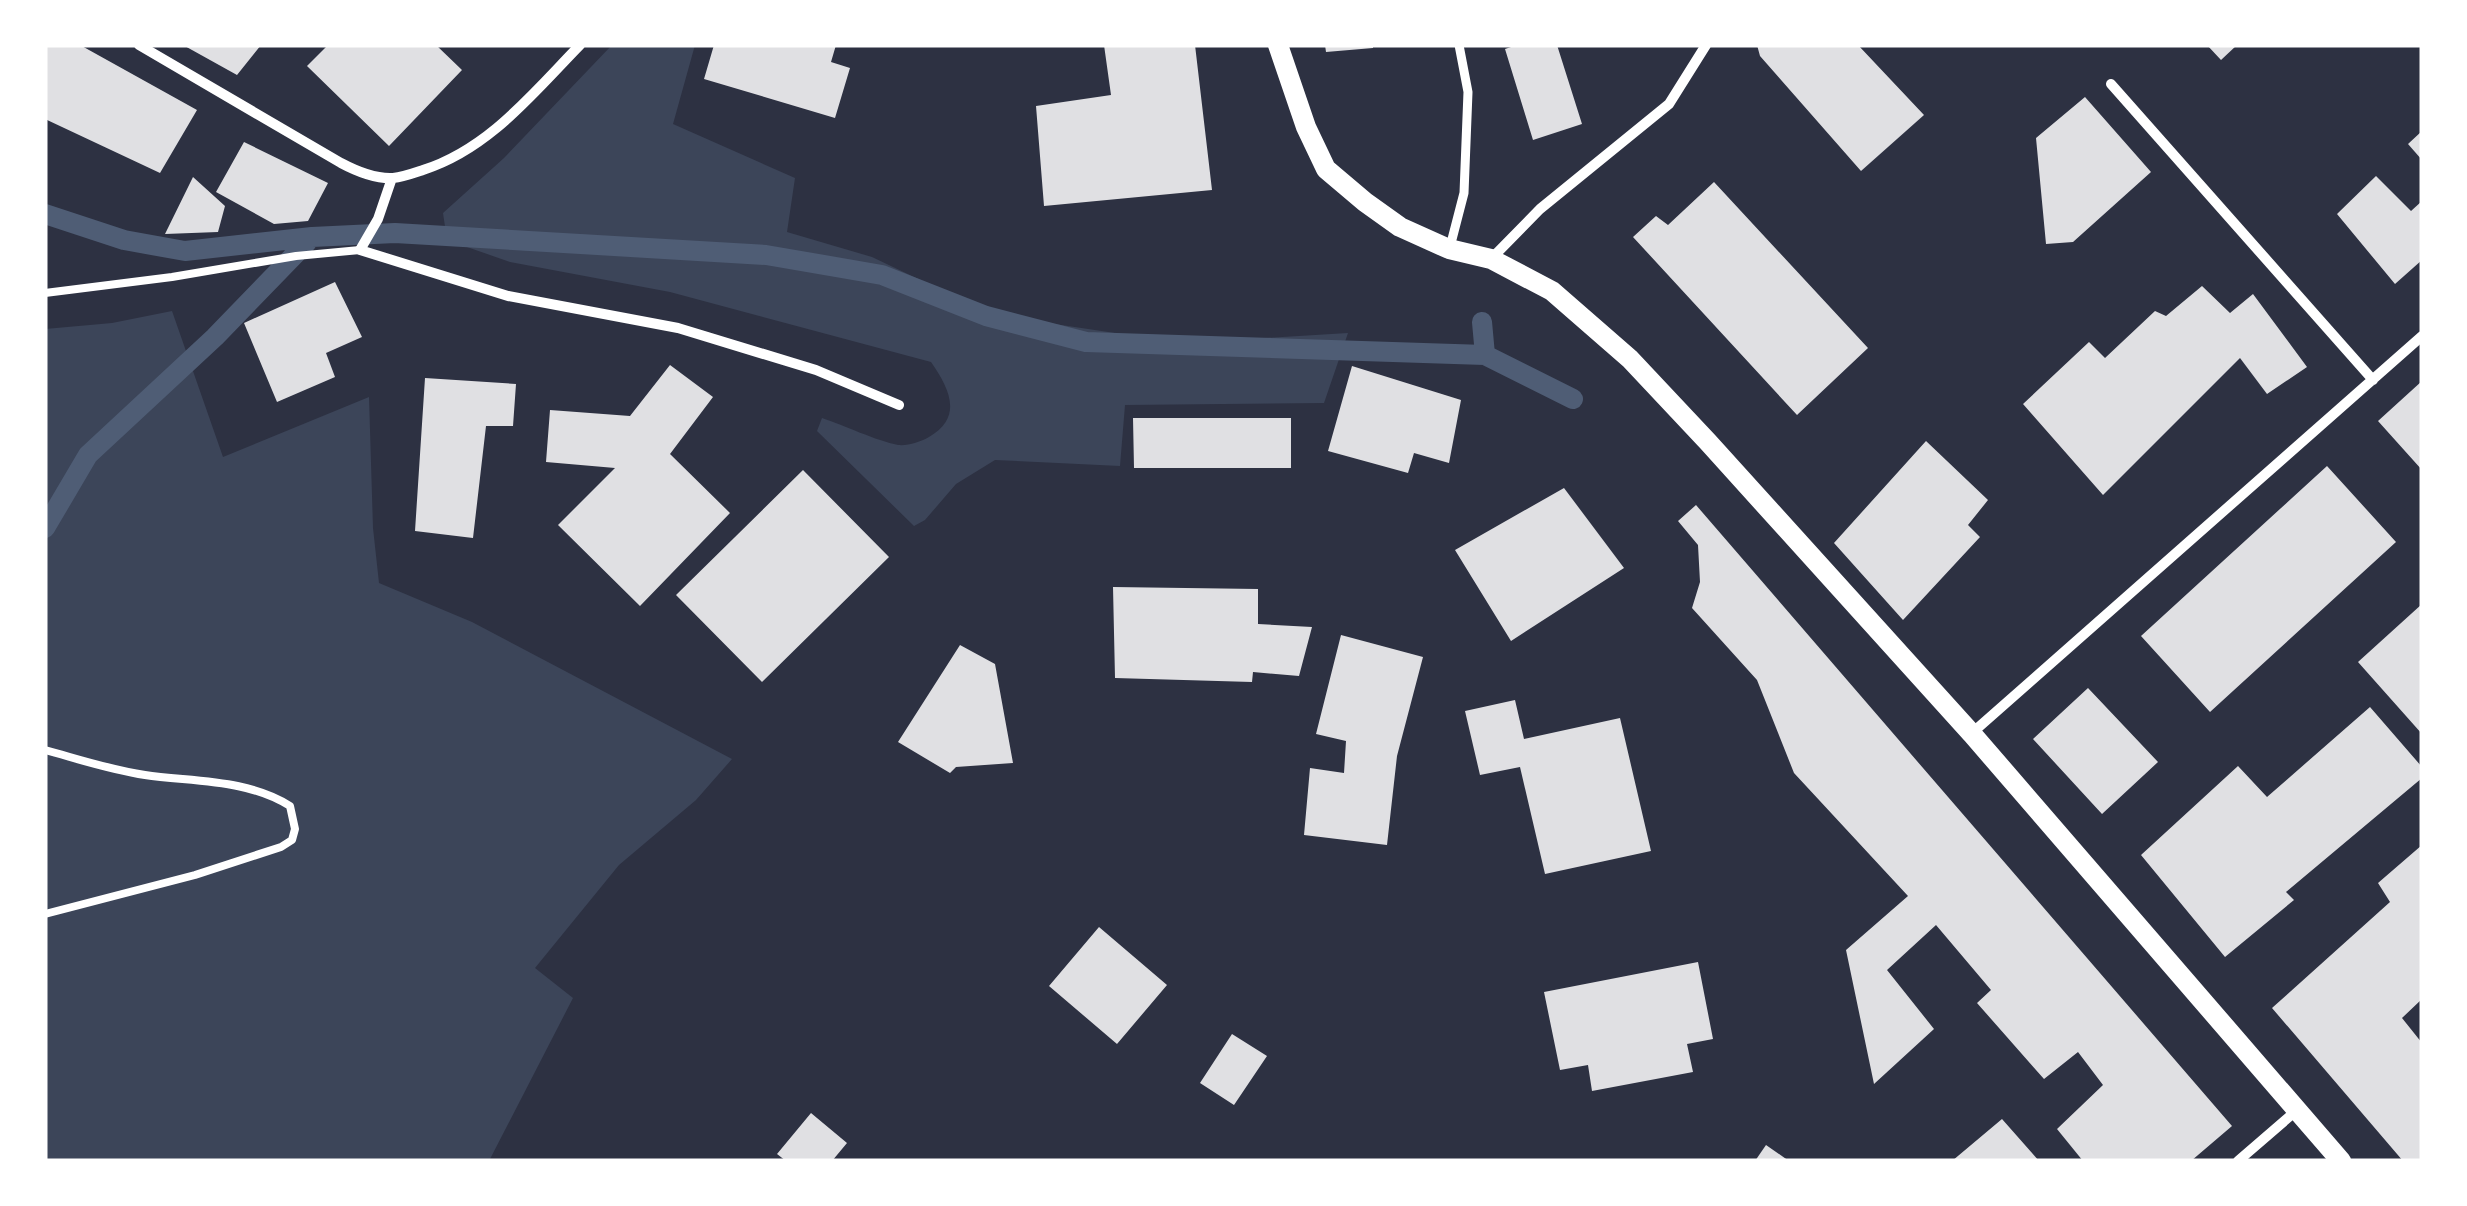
<svg xmlns="http://www.w3.org/2000/svg" width="2467" height="1206" font-family="'Open Sans',sans-serif">
<style>
.green{fill:#3c4559}
.lines{fill:none;stroke-linecap:round;stroke-linejoin:round}
.stream{stroke:#4f5d75;stroke-width:20}
.building{fill:#e0e0e3}
.service{stroke:#fff;stroke-width:8}
.pedestrian{stroke:#fff;stroke-width:9}
.minor{stroke:#fff;stroke-width:10}
.secondary{stroke:#fff;stroke-width:20}
</style>
<rect width="100%" height="100%" fill="#2d3142"/>
<!-- green -->
<path class="green" d="M 612,45 L 695,45 L 673,124 L 795,178 L 787,232 L 872,257 L 994,315 L 1182,343 L 1348,333 L 1324,403 L 1125,405 L 1120,466 L 995,460 L 956,484 L 925,520 L 914,526 L 817,431 L 822,418 C 843,425 877,441 898,445 C 908,446 920,442 929,437 C 964,417 949,388 931,362 L 670,292 L 510,262 L 447,240 L 443,213 L 504,158 Z
M 172,311 L 223,457 L 369,397 L 373,528 L 379,583 L 472,622 L 732,759 L 696,800 L 619,865 L 535,968 L 573,998 L 489,1161 L 45,1161 L 45,329 L 112,323 Z"/>
<g class="lines">
<!-- stream -->
<path class="stream" d="M 45,214 L 124,240 L 185,251 L 312,237 L 395,233 L 766,255 L 882,275 L 986,316 L 1086,342 L 1485,355 L 1573,399
M 1482,322 L 1485,355
M 45,528 L 88,455 L 215,337 L 307,242"/>
</g>
<!-- building -->
<path class="building" d="M 45,45 L 80,45 L 197,110 L 160,173 L 45,119 Z
M 183,45 L 261,45 L 237,75 Z
M 328,45 L 436,45 L 462,70 L 389,146 L 307,66 Z
M 714,45 L 836,45 L 831,62 L 850,68 L 835,118 L 704,79 Z
M 1104,45 L 1195,45 L 1212,190 L 1044,206 L 1036,106 L 1111,95 Z
M 1325,45 L 1373,45 L 1373,48 L 1326,52 Z
M 1517,45 L 1557,45 L 1582,124 L 1533,140 L 1505,49 Z
M 1757,45 L 1858,45 L 1924,115 L 1861,171 L 1760,56 Z
M 2207,45 L 2237,45 L 2221,60 Z
M 2085,97 L 2151,172 L 2073,242 L 2046,244 L 2036,138 Z
M 2422,131 L 2422,160 L 2408,144 Z
M 244,142 L 328,183 L 308,221 L 274,224 L 216,192 Z
M 2376,176 L 2411,211 L 2422,201 L 2422,260 L 2395,284 L 2337,214 Z
M 193,177 L 225,206 L 218,232 L 165,234 Z
M 1714,182 L 1868,348 L 1797,415 L 1633,237 L 1656,216 L 1668,225 Z
M 335,282 L 362,337 L 326,353 L 335,377 L 277,402 L 244,323 Z
M 2202,286 L 2230,313 L 2253,294 L 2307,367 L 2267,394 L 2240,358 L 2103,495 L 2023,404 L 2089,342 L 2105,358 L 2155,311 L 2166,316 Z
M 670,365 L 713,397 L 670,454 L 730,513 L 640,606 L 558,525 L 615,468 L 546,462 L 550,410 L 630,416 Z
M 1352,366 L 1461,400 L 1449,463 L 1414,453 L 1408,473 L 1328,451 Z
M 425,378 L 516,384 L 513,426 L 486,426 L 473,538 L 415,531 Z
M 2422,381 L 2422,470 L 2378,421 Z
M 1133,418 L 1291,418 L 1291,468 L 1134,468 Z
M 1926,441 L 1988,500 L 1968,525 L 1980,537 L 1903,620 L 1834,543 Z
M 2327,466 L 2396,542 L 2210,712 L 2141,636 Z
M 803,470 L 889,557 L 762,682 L 676,595 Z
M 1564,488 L 1624,568 L 1511,641 L 1455,550 Z
M 1696,505 L 2232,1126 L 2191,1161 L 2083,1161 L 2057,1129 L 2103,1085 L 2078,1052 L 2044,1079 L 1977,1003 L 1991,990 L 1936,925 L 1887,970 L 1934,1029 L 1874,1084 L 1846,950 L 1908,896 L 1794,773 L 1757,680 L 1692,608 L 1700,582 L 1698,545 L 1678,521 Z
M 1113,587 L 1258,589 L 1258,624 L 1312,627 L 1299,676 L 1253,672 L 1252,682 L 1115,678 Z
M 2422,604 L 2422,734 L 2358,662 Z
M 1341,635 L 1423,657 L 1397,756 L 1387,845 L 1304,835 L 1310,768 L 1344,773 L 1346,741 L 1316,734 Z
M 960,645 L 995,664 L 1013,763 L 956,767 L 950,773 L 898,742 Z
M 2088,688 L 2158,762 L 2102,814 L 2033,739 Z
M 1515,700 L 1524,739 L 1620,718 L 1651,851 L 1545,874 L 1520,767 L 1480,775 L 1465,711 Z
M 2370,707 L 2422,767 L 2422,778 L 2286,892 L 2294,900 L 2225,957 L 2141,855 L 2238,766 L 2267,797 Z
M 2422,845 L 2422,999 L 2402,1018 L 2422,1043 L 2422,1161 L 2403,1161 L 2272,1008 L 2390,902 L 2378,883 Z
M 1099,927 L 1167,985 L 1117,1044 L 1049,986 Z
M 1698,962 L 1713,1039 L 1687,1044 L 1693,1072 L 1592,1091 L 1588,1065 L 1560,1070 L 1544,992 Z
M 1232,1034 L 1267,1056 L 1234,1105 L 1200,1083 Z
M 811,1113 L 847,1143 L 832,1161 L 786,1161 L 777,1154 Z
M 2002,1119 L 2039,1161 L 1952,1161 Z
M 1766,1145 L 1789,1161 L 1755,1161 Z"/>
<g class="lines">
<!-- service -->
<path class="service" d="M 45,293 L 172,277 L 296,256 L 360,250
M 45,750 C 78,759 111,770 145,775 C 192,782 248,779 290,806 L 295,829 L 292,840 L 281,847 L 195,875 L 45,914"/>
<!-- pedestrian -->
<path class="pedestrian" d="M 1450,247 L 1464,193 L 1468,92 L 1459,45"/>
<!-- minor -->
<path class="minor" d="M 139,45 L 341,163 C 356,171 375,179 393,178 C 403,177 414,173 423,170 C 489,149 533,93 580,45
M 2111,84 L 2373,380
M 392,178 L 378,219 L 360,250 L 508,296 L 678,328 L 816,370 L 899,405
M 1492,258 L 1540,209 L 1669,104 L 1706,45
M 1972,733 L 2422,336
M 2238,1161 L 2297,1110"/>
<!-- secondary -->
<path class="secondary" d="M 1278,45 L 1306,127 L 1326,169 L 1365,202 L 1400,227 L 1449,249 L 1491,259 L 1552,291 L 1630,359 L 1708,442 L 1972,734 L 2341,1161"/>
</g>
<!-- border -->
<rect width="2467" height="1206" fill="none" stroke="#ffffff" stroke-width="95"/>
</svg>
